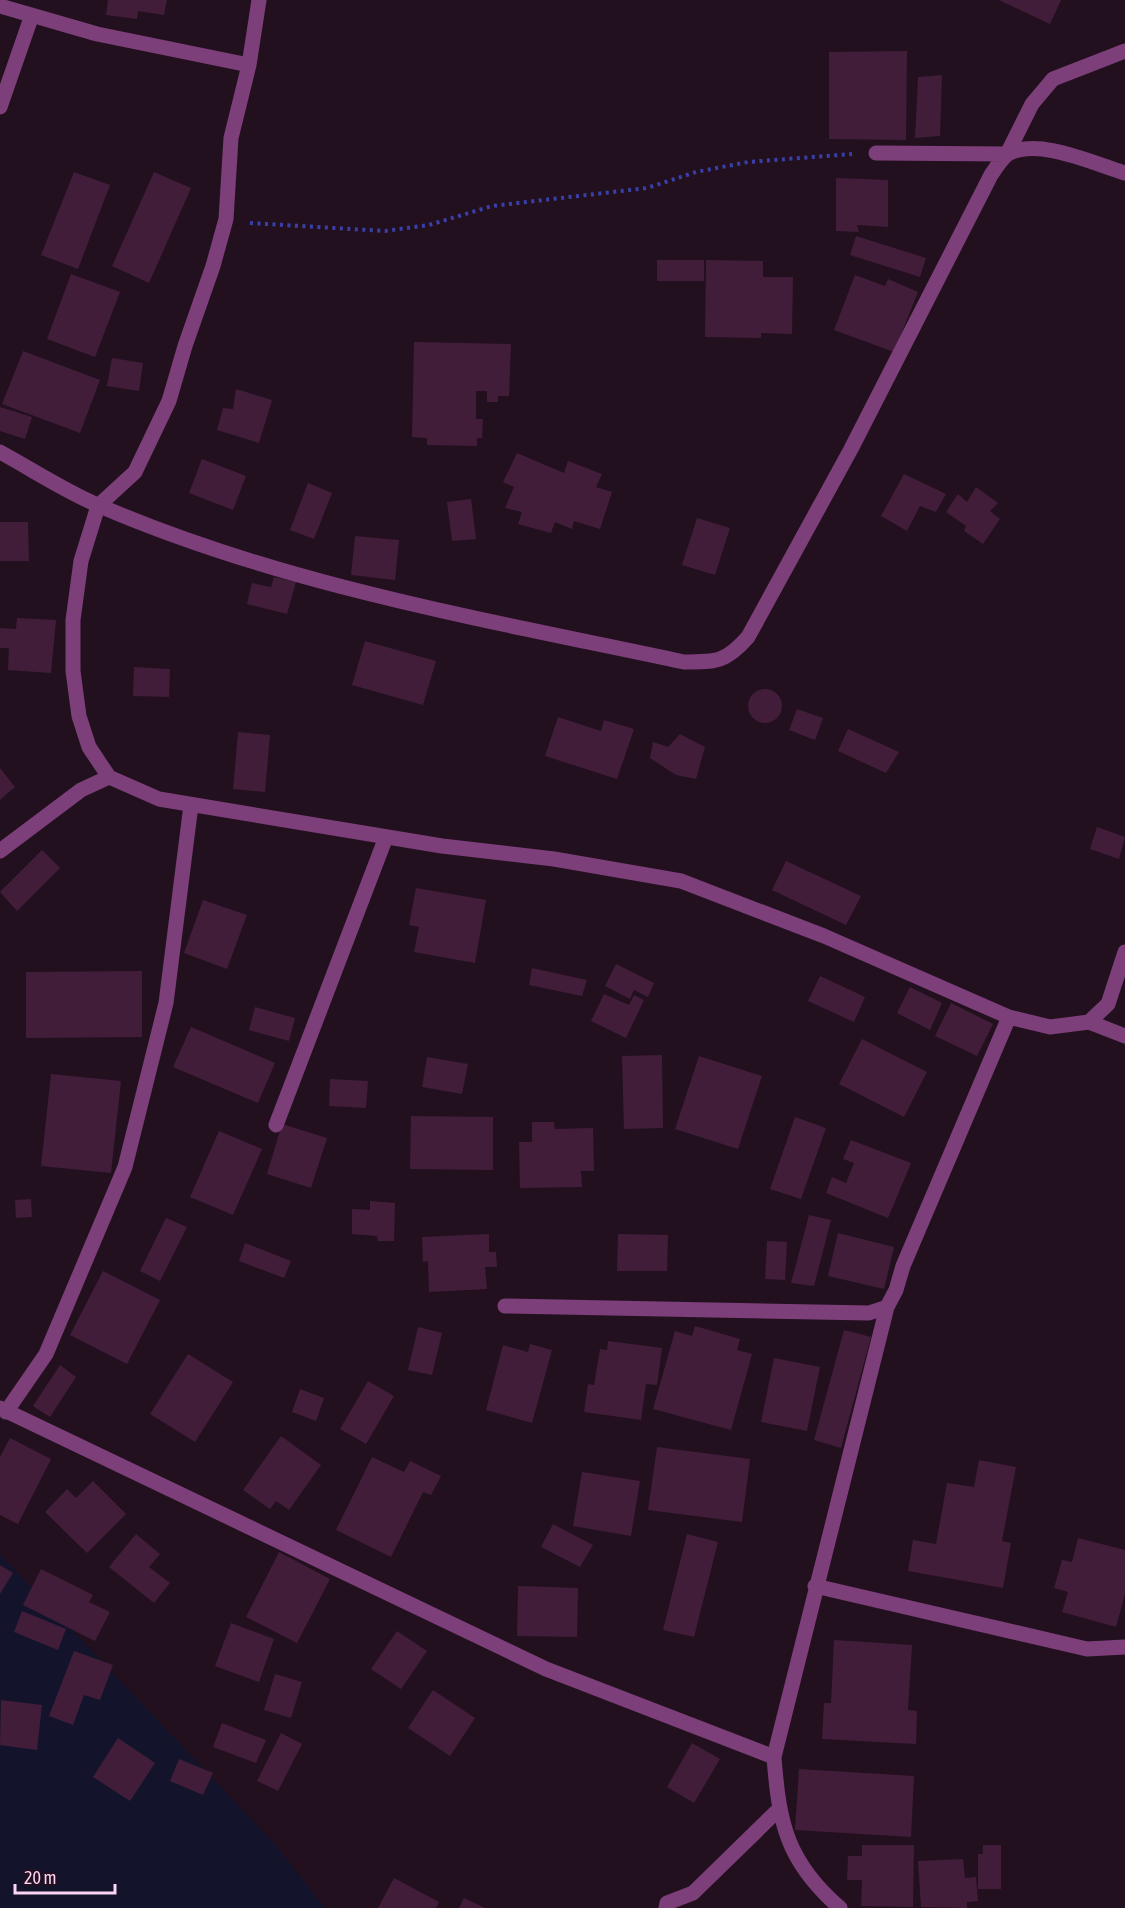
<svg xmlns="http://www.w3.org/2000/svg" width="1125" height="1908" font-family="'Asap Condensed',sans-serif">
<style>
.green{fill:#13142b}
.building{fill:#411d3a}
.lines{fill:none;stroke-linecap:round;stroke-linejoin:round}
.path{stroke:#3940aa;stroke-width:4;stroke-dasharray:3 4.5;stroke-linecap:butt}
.minor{stroke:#7d3f7a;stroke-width:15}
</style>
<rect width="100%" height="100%" fill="#22101f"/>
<!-- green -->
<path class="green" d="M 0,1554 L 274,1843 L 325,1908 L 0,1908 Z"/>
<!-- building -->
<path class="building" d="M 108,0 L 167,0 L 164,15 L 138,11 L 137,19 L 106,15 Z
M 999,0 L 1061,0 L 1050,24 Z
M 907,51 L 906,140 L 829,139 L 829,52 Z
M 942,75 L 940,136 L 915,138 L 918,77 Z
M 74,172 L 110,185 L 78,269 L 41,255 Z
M 154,172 L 191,188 L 149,283 L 112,266 Z
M 836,178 L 888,180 L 888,227 L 857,225 L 859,232 L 836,231 Z
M 856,236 L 926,258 L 920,277 L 850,255 Z
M 657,260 L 704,260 L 704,281 L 657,281 Z
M 706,260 L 763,261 L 763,277 L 793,277 L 792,334 L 761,333 L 761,338 L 705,337 Z
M 71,274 L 120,292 L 95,357 L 47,339 Z
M 855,275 L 885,286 L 888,279 L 918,292 L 894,352 L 834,330 Z
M 414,342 L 511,344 L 509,396 L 498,396 L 498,402 L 487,402 L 487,391 L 476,391 L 476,419 L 483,419 L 482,438 L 477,438 L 477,446 L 427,445 L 427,438 L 412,437 Z
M 23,351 L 100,380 L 80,433 L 2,404 Z
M 112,358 L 143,363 L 139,391 L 107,386 Z
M 236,389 L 272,400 L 259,443 L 217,430 L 223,408 L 233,409 Z
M 0,407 L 32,417 L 25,439 L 0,431 Z
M 517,453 L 564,473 L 568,461 L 602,474 L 596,487 L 612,492 L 600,529 L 574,521 L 572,529 L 555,522 L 551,533 L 518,524 L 522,512 L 505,508 L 514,487 L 503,482 Z
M 202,459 L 246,476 L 233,510 L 189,493 Z
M 904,474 L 946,494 L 936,512 L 920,506 L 907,531 L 881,516 Z
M 308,483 L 332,493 L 314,539 L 290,530 Z
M 976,487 L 998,503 L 990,511 L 1000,519 L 983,544 L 964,531 L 966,526 L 946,512 L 958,494 L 967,502 Z
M 471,499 L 476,539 L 452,541 L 447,502 Z
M 697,518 L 730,528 L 715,575 L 682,565 Z
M 0,522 L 28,522 L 29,561 L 0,561 Z
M 355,536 L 399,540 L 395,580 L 351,575 Z
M 274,577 L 296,582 L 287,614 L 247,604 L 252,583 L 271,587 Z
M 17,618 L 56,620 L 51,673 L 8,670 L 9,648 L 0,648 L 0,628 L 16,629 Z
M 365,641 L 436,661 L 423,705 L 352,685 Z
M 134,667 L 170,669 L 169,697 L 133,696 Z
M748 706a17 17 0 1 1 34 0a17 17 0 1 1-34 0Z
M 797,709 L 823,718 L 815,740 L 789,730 Z
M 558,717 L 601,731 L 604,720 L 634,729 L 617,779 L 545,756 Z
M 848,729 L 899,752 L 886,773 L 838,751 Z
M 238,732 L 270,735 L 265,792 L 233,789 Z
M 680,734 L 705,747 L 696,779 L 676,775 L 650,758 L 653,742 L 668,747 Z
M 0,768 L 15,787 L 0,800 Z
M 1097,827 L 1125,837 L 1119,859 L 1090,849 Z
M 42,850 L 60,868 L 17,911 L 0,892 Z
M 786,861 L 861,896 L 846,925 L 772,890 Z
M 416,888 L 486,900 L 475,963 L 414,952 L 419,927 L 409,925 Z
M 203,900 L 247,915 L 227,969 L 184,953 Z
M 616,964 L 654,983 L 648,997 L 634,990 L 630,999 L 605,986 Z
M 532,968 L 587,980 L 582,996 L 529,985 Z
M 142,971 L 142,1037 L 26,1038 L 26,972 Z
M 820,976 L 865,997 L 854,1022 L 808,1001 Z
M 910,987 L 942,1003 L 930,1030 L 897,1013 Z
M 604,994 L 629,1005 L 634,995 L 644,1000 L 626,1038 L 591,1021 Z
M 951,1003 L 993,1024 L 977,1056 L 935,1036 Z
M 255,1007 L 295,1018 L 289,1041 L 249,1030 Z
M 191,1027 L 275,1063 L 258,1103 L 173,1067 Z
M 862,1039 L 927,1072 L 904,1117 L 839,1084 Z
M 662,1055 L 663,1128 L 624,1129 L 622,1056 Z
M 699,1056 L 762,1076 L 738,1149 L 675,1129 Z
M 427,1057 L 468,1064 L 462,1094 L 422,1087 Z
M 51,1074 L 121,1081 L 111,1173 L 41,1166 Z
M 330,1079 L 368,1081 L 366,1108 L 329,1106 Z
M 411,1116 L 493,1117 L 493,1170 L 410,1169 Z
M 795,1117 L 826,1128 L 801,1199 L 770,1189 Z
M 532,1122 L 554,1122 L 555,1129 L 593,1128 L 594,1171 L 581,1171 L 582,1187 L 520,1188 L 519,1142 L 532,1142 Z
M 282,1124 L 327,1138 L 311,1188 L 267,1174 Z
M 219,1131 L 262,1149 L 233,1215 L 190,1197 Z
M 851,1140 L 911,1163 L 888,1218 L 826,1193 L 832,1177 L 846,1183 L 854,1163 L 843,1159 Z
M 31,1199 L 32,1217 L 16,1218 L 15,1200 Z
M 370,1201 L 395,1203 L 394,1241 L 378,1241 L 377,1236 L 352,1234 L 352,1209 L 370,1210 Z
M 809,1215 L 831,1220 L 814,1286 L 791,1283 Z
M 166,1218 L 187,1227 L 160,1281 L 140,1271 Z
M 838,1233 L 894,1247 L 884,1289 L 828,1276 Z
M 489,1234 L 489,1252 L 496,1252 L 497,1267 L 485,1267 L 487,1289 L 429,1292 L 428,1261 L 423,1262 L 422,1237 Z
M 618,1234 L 668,1235 L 667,1271 L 617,1271 Z
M 767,1241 L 787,1242 L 785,1280 L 765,1279 Z
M 245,1243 L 291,1261 L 284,1278 L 239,1261 Z
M 103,1271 L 160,1300 L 127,1364 L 70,1335 Z
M 695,1326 L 740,1339 L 737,1350 L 752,1354 L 731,1430 L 653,1409 L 675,1331 L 692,1336 Z
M 418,1327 L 442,1333 L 432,1375 L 408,1370 Z
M 844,1330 L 871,1337 L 841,1448 L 814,1440 Z
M 608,1341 L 662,1348 L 657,1385 L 646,1384 L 641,1420 L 584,1412 L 588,1384 L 594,1385 L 600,1349 L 607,1350 Z
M 530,1344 L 552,1350 L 532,1423 L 486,1410 L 503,1345 L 528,1352 Z
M 188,1354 L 233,1382 L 195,1442 L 150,1414 Z
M 774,1358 L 820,1367 L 807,1431 L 761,1422 Z
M 60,1365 L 76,1377 L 50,1417 L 33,1406 Z
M 368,1381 L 394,1396 L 366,1444 L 340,1429 Z
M 300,1389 L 324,1398 L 316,1421 L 292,1412 Z
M 281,1436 L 321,1465 L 289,1510 L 276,1501 L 270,1509 L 243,1490 Z
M 10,1438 L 51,1459 L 18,1524 L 0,1515 L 0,1457 Z
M 657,1447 L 750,1459 L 742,1522 L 648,1510 Z
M 372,1457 L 404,1472 L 410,1461 L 441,1476 L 431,1495 L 423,1492 L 391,1557 L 336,1530 Z
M 979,1460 L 1016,1467 L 1002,1541 L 1011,1543 L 1003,1588 L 908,1571 L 913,1540 L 936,1544 L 947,1483 L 974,1487 Z
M 582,1472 L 640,1481 L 631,1536 L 573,1526 Z
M 93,1481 L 126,1514 L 87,1553 L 45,1512 L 67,1489 L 76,1498 Z
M 553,1524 L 593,1545 L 580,1567 L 541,1547 Z
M 136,1534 L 160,1554 L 149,1567 L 170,1583 L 154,1603 L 109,1567 Z
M 687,1534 L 718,1542 L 694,1637 L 663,1630 Z
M 1078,1538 L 1125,1550 L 1125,1594 L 1116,1627 L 1062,1612 L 1068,1592 L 1054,1588 L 1062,1560 L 1072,1562 Z
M 279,1552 L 330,1579 L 297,1643 L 246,1617 Z
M 0,1565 L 13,1573 L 0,1594 Z
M 41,1569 L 93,1595 L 89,1602 L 110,1612 L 95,1641 L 23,1605 Z
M 518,1586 L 578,1588 L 577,1637 L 517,1636 Z
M 22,1611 L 66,1629 L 58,1650 L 14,1632 Z
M 231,1623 L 274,1639 L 259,1682 L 215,1666 Z
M 397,1631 L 427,1651 L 401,1689 L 371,1669 Z
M 834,1640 L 912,1645 L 908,1710 L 917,1711 L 916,1744 L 822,1739 L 824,1703 L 831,1703 Z
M 74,1651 L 113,1665 L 100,1700 L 84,1695 L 73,1725 L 49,1716 Z
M 275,1674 L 302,1682 L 291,1718 L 264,1710 Z
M 433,1690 L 475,1718 L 450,1756 L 408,1728 Z
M 1,1700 L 42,1705 L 37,1750 L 0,1745 Z
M 222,1723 L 266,1740 L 256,1763 L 213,1747 Z
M 281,1733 L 302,1744 L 278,1791 L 257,1781 Z
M 118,1738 L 155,1763 L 130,1801 L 93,1777 Z
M 692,1743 L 720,1759 L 694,1803 L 667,1787 Z
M 179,1759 L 213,1773 L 203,1795 L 170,1781 Z
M 799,1769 L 914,1776 L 911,1837 L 795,1830 Z
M 862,1845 L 914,1845 L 913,1907 L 861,1906 L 862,1880 L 847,1880 L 848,1856 L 862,1856 Z
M 983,1845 L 1001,1845 L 1001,1889 L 978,1889 L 978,1854 L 983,1854 Z
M 963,1859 L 965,1878 L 976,1877 L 978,1901 L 967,1902 L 967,1908 L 921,1907 L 918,1861 Z
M 394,1878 L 439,1902 L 436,1908 L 378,1908 Z
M 464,1898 L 485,1908 L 459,1908 Z"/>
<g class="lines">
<!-- path -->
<path class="path" d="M 250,223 L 385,231 L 429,225 L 492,206 L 647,188 L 696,172 L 748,162 L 852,154"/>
<!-- minor -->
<path class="minor" d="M 259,0 L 249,65 L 231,138 L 226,219 L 213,266 L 185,346 L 169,401 L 135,472 L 98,506 L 81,561 L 73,620 L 73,671 L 79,716 L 89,747 L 109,777 L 159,799 L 442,846 L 554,859 L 681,881 L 824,936 L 1009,1017 L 1050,1027 L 1089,1022 L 1108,1004 L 1125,952
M 0,6 L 97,34 L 249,65
M 0,107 L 32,15
M 876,153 L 1007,154 L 1032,104 L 1053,79 L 1125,51
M 0,452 C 33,470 66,492 100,506 C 286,586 487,620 684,662 C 717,662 726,662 748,637 L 851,449 L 991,175 C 995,169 1002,158 1008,154 C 1038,137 1095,164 1125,173
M 0,851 L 81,790 L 109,777
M 1089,1022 L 1125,1036
M 276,1125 L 386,837
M 505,1306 L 869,1313 L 887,1307 L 896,1290 L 903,1266 L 1009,1017
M 0,1408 L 546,1669 L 774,1757
M 6,1412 L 46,1354 L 125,1167 L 166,1003 L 191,805
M 815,1586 L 1087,1649 L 1125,1647
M 666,1908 L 667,1903 L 693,1893 L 778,1810
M 840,1908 C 787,1862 779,1824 774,1757 L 887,1307"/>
</g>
<!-- scale -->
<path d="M15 1884v9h100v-9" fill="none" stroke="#fbd4f7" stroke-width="3"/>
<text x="24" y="1884" font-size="18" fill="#fbd4f7" stroke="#22101f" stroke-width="4.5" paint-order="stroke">20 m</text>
</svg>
